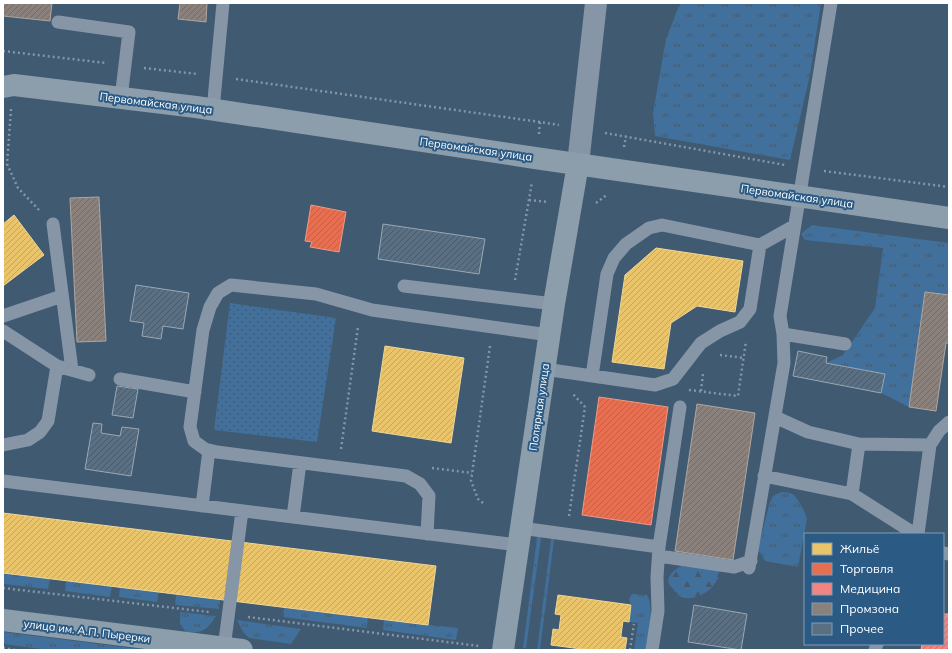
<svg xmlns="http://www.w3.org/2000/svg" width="952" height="653" font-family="Mulish,sans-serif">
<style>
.grass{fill:url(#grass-tufts)}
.forest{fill:url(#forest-firs)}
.park{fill:url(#park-dots)}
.homes{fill:url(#homes-hatch);stroke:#f0d697}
.shops{fill:url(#shops-hatch);stroke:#ee9a85}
.health{fill:url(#health-hatch);stroke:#f6a9a8}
.industry{fill:url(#industry-hatch);stroke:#ada7a3}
.building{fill:url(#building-hatch);stroke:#99a8b5}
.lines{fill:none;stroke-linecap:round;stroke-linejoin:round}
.path{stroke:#8696a7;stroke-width:2.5;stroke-dasharray:2 3;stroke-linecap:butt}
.lane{stroke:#8696a7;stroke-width:13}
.street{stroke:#8696a7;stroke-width:22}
.secondary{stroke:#8c9dab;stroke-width:22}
.labels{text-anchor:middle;stroke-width:4;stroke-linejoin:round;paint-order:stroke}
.street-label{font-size:11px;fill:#fff;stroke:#2b5b85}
</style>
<defs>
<pattern id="grass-tufts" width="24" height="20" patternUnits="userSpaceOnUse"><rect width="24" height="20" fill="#40709b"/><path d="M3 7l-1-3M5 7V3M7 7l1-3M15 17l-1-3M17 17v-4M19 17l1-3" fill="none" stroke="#475a6c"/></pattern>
<pattern id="forest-firs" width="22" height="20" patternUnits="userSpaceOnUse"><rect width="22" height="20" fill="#40709b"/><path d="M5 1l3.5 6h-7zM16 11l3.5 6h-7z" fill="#475a6c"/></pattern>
<pattern id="park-dots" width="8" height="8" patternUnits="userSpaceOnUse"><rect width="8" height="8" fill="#40709b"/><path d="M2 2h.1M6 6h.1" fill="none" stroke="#475a6c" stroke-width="1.8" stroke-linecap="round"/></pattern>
<pattern id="homes-hatch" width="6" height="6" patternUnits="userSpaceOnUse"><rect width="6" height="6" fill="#e9c46a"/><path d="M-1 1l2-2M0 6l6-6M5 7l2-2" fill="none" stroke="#c2a662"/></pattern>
<pattern id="shops-hatch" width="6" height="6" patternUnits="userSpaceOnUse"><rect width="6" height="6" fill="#e76f51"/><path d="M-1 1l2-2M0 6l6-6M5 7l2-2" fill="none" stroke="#b86450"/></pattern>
<pattern id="health-hatch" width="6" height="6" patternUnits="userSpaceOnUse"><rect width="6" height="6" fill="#f28482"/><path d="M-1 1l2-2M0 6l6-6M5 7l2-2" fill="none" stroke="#c07372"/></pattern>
<pattern id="industry-hatch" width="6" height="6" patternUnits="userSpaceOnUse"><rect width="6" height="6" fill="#8a817c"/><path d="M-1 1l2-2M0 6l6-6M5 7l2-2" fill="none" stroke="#716c69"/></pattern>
<pattern id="building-hatch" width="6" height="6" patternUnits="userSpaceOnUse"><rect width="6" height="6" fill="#5a6f82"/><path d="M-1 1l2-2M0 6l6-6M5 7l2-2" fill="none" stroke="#51585f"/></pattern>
</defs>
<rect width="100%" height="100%" fill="#3f5a71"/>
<!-- grass -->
<path class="grass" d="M 680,3 L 821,3 L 810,75 L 790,160 L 655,136 L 653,113 L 666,39 Z
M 812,225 L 949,243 L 949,295 L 925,292 L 909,407 L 881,393 L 884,374 L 826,363 L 843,355 L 875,308 L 883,248 L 805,240 L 801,234 Z
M 781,492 C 785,492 790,492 794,495 C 798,499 806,513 807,519 L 798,567 L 765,561 L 758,550 L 769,505 L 773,496 Z
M 538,530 L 542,531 L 526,648 L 523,648 Z
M 552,532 L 555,532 L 540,650 L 537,650 Z
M 3,573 L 50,579 L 48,589 L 3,584 Z
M 66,581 L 112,586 L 110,597 L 65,591 Z
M 120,587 L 159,592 L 157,602 L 119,597 Z
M 632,594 L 647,595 C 655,608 648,635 646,650 L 634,650 L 638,623 L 629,622 L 631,605 L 629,599 Z
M 176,595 L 220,600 L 219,609 L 175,605 Z
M 284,608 L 368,618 L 367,628 L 283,617 Z
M 180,612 L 216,616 C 207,630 202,634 186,632 L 180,624 Z
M 237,620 L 301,629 L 291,644 L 249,638 L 243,632 Z
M 384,620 L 458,628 L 456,640 L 383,630 Z
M 3,632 L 147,650 L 49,650 L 3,644 Z"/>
<!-- forest -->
<path class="forest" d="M 683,565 L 712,567 L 720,572 C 717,587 701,600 685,598 C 679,597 676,593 673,589 C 673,588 669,585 669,584 C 666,575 677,568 683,565 Z"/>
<!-- park -->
<path class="park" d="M 230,303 L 336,318 L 317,442 L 214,430 Z"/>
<!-- homes -->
<path class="homes" d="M 14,215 L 44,255 L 3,286 L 3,224 Z
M 656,248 L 743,261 L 735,312 L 697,306 L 671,323 L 664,369 L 612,362 L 625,275 Z
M 385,346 L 464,358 L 451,443 L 372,431 Z
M 3,513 L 436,566 L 428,625 L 3,573 Z
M 558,595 L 631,605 L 629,622 L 623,621 L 621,635 L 621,637 L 627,638 L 625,650 L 589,650 L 551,645 L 553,629 L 559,630 L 561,615 L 555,614 Z"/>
<!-- shops -->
<path class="shops" d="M 311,205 L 346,212 L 339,252 L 310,247 L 312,242 L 305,241 Z
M 599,397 L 668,407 L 651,525 L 582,515 Z"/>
<!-- health -->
<path class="health" d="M 943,614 L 949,614 L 949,650 L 921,650 L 922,644 L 943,644 Z"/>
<!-- industry -->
<path class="industry" d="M 3,3 L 52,3 L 50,21 L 3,16 Z
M 180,3 L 207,3 L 206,22 L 178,19 Z
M 99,197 L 106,341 L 77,342 L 70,198 Z
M 925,292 L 949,295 L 949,343 L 946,343 L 936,411 L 909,407 Z
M 697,404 L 755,413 L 733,560 L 675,551 Z"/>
<!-- building -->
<path class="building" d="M 383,224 L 485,239 L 479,274 L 378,259 Z
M 136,285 L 189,293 L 183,329 L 163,326 L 161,339 L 142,336 L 144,323 L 130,321 Z
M 798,351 L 827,357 L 826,363 L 885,374 L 881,393 L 793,376 Z
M 117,386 L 138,389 L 133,418 L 112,415 Z
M 93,423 L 102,424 L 101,433 L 120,436 L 122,427 L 139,429 L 131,476 L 85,469 Z
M 694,605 L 747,614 L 741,650 L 688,642 Z"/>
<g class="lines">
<!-- path -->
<path class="path" d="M 3,51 L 106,63
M 144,68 L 197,74
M 236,79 L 540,122
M 11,109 L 7,164 L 18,188 L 39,210
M 605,133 L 785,165
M 539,134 L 540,122 L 559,125
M 624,147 L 626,136
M 824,171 L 949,187
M 529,200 L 548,202
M 596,203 L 608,194
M 515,280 L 532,182
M 720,355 L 744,358
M 689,390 L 738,396 L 746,341
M 701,391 L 703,374
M 341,449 L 358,327
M 432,468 L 472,473
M 483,503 L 478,499 L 471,481 L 490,346
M 569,516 L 585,407 L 572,393
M 3,588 L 209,612
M 248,617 L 479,646
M 3,648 L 15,650
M 630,650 L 634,624"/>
<!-- lane -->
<path class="lane" d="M 58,22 L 129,32 L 121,98
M 213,110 L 223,3
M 53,224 L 72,370
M 404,286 L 554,304
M 3,316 L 62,296
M 3,331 L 57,366 L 89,375
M 783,334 L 845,344
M 544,369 L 655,385 L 673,379 L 701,343 L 720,331 L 740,322 L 750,309 L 760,245 L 794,226
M 592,376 L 607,274 L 614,258 L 626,244 L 649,228 L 662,225 L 760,245
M 120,379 L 195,392
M 775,417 L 808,432 L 859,444 L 930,445
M 3,445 L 28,440 L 40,432 L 48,421 L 57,366
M 764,476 L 852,494 L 915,534
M 3,481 L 518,545
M 852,494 L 859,444
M 202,506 L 209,450
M 293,517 L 300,463
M 521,528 L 659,547 L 680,407
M 427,534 L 429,496 L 420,484 L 406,476 L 217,452 L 205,449 L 194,441 L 190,427 L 203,330 L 210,307 L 218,293 L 231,285 L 316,294 L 372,310 L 549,335
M 918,534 L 930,445 L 939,431 L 949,422
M 943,553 L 949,554
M 659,556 L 734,567 L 751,561
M 749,568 L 784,363 L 783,334 L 780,316 L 831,3
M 224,648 L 242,511
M 652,650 L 658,611 L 657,577 L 659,547
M 875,650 L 877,644"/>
<!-- street -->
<path class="street" d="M 578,164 L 596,3"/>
<!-- secondary -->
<path class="secondary" d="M 3,87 L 14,85 L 196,107 L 535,158 L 949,218
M 3,620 L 242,650
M 503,650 L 554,304 L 578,164"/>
</g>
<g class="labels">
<!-- street labels -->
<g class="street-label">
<text transform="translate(156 103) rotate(7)" y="4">Первомайская улица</text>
<text transform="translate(476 149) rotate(8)" y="4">Первомайская улица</text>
<text transform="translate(797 196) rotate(8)" y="4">Первомайская улица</text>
<text transform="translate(539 407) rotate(-82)" y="4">Полярная улица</text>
<text transform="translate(87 631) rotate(7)" y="4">улица им. А.П. Пырерки</text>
</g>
</g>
<!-- border -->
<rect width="952" height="653" fill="none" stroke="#ffffff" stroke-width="8"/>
<!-- legend -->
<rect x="804" y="533" width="140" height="112" fill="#2b5b85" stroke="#809db6"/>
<rect x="812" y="543" width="20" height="12" fill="#e9c46a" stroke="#809db6"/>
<text x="840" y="553" font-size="12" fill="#ffffff">Жильё</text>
<rect x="812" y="563" width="20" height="12" fill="#e76f51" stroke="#809db6"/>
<text x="840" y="573" font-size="12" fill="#ffffff">Торговля</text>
<rect x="812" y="583" width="20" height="12" fill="#f28482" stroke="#809db6"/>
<text x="840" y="593" font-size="12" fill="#ffffff">Медицина</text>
<rect x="812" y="603" width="20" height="12" fill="#8a817c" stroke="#809db6"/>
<text x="840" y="613" font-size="12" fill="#ffffff">Промзона</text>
<rect x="812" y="623" width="20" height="12" fill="#5a6f82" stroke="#809db6"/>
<text x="840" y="633" font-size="12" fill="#ffffff">Прочее</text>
</svg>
